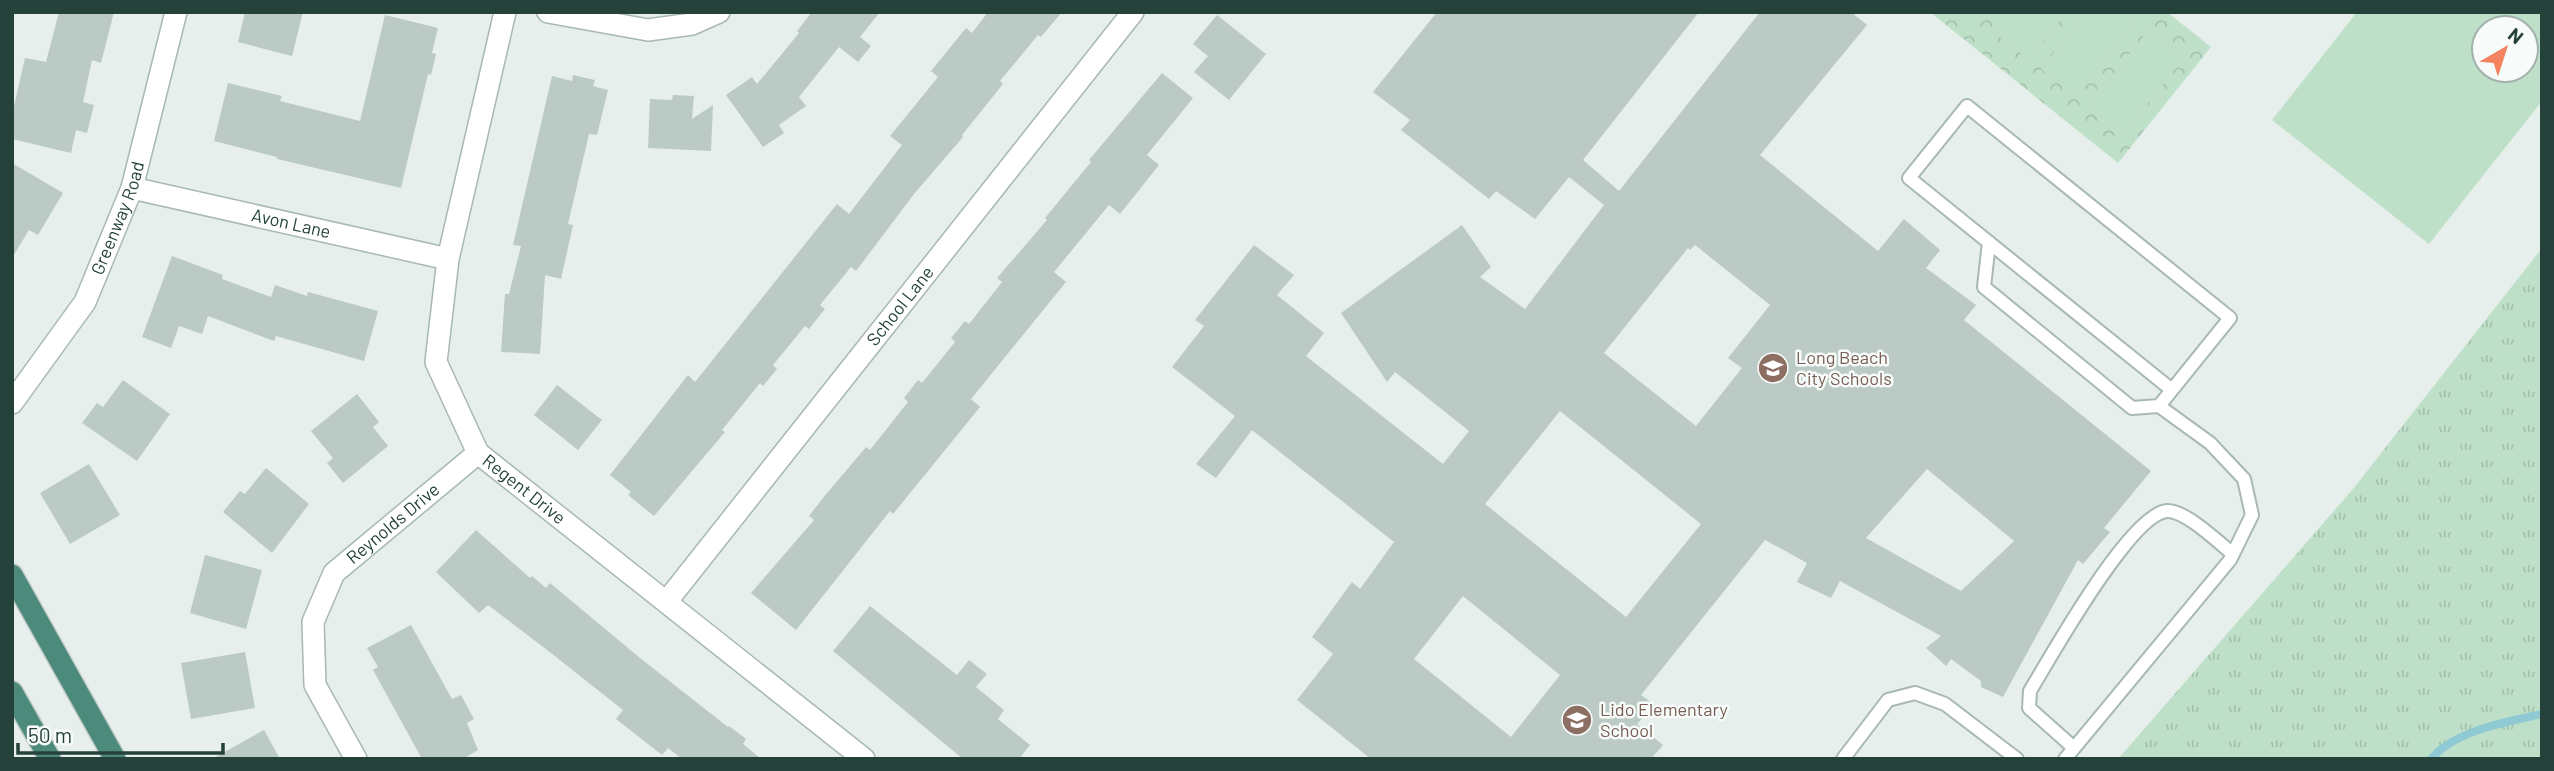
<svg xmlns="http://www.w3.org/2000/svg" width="2554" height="771" font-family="Barlow,sans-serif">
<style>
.grass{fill:url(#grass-tufts)}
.park{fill:url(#park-crowns)}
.garden{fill:#bfe0c8;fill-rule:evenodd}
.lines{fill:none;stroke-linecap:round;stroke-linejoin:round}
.stream{stroke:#8ec9d4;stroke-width:8}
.building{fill:#bbcac4;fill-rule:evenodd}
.service-casing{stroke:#a8b8b2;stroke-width:16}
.minor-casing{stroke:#a8b8b2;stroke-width:24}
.trunk-casing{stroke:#c2cac8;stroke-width:24}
.service{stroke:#fff;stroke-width:12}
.minor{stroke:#fff;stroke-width:21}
.trunk{stroke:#4c8a7c;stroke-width:21}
.labels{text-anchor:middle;stroke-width:5;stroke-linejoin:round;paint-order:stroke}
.street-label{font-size:18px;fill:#24423a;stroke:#f7fbf9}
.education-label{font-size:18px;fill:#785e54;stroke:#f7fbf9;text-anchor:start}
</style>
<defs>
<pattern id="grass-tufts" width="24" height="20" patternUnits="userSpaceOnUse" patternTransform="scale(1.75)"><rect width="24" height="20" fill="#bfe0c8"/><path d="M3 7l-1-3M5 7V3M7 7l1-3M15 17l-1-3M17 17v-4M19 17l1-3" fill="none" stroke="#a4c1ad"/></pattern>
<pattern id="park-crowns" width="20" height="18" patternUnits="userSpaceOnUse" patternTransform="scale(1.75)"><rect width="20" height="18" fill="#bfe0c8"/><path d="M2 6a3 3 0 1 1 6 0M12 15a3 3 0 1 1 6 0" fill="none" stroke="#a4c1ad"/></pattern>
</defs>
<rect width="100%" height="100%" fill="#e6efeb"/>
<!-- grass -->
<path class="grass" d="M 2542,248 L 2542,759 L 2118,759 L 2353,489 Z"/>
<!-- park -->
<path class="park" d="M 1930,12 L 2167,12 L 2211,47 L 2118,163 Z"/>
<!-- garden -->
<path class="garden" d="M 2009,12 L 2067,12 L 2029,60 L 1994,32 Z
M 2086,12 L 2126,12 L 2137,21 L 2076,97 L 2041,69 Z
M 2357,12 L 2542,12 L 2542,101 L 2429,244 L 2272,120 ZM 2526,28 L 2526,70 L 2484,70 L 2484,28 Z
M 2148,30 L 2184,58 L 2123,134 L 2088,106 Z"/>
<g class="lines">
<!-- stream -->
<path class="stream" d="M 2431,759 C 2456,730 2506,722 2542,714"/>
</g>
<!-- building -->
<path class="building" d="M 59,12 L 114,12 L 101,63 L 92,60 L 83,102 L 94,105 L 87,133 L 76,130 L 71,153 L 12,139 L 12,115 L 25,58 L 46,62 Z
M 245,12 L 303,12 L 292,56 L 238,42 Z
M 812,12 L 880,12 L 860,37 L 871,46 L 858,62 L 839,47 L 799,97 L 806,106 L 779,125 L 784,133 L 763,147 L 726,95 L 752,77 L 757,84 L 799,33 L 797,31 Z
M 988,12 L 1062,12 L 1041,37 L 1038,35 L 1000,81 L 1003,84 L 962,135 L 963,137 L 914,194 L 856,271 L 851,267 L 820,305 L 825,309 L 809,329 L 805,326 L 773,365 L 777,369 L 763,386 L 760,383 L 722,430 L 725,432 L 654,516 L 628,495 L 631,492 L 610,475 L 688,375 L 695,382 L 837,204 L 849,214 L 902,145 L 890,136 L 938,77 L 931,71 L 966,28 L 972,33 Z
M 1437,12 L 1699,12 L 1583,160 L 1619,191 L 1760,12 L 1851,12 L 1867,25 L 1760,155 L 1878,251 L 1904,219 L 1940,250 L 1926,268 L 1976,305 L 1964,320 L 2151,471 L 2104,528 L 2110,532 L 2083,564 L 2078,560 L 2003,697 L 1981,687 L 1981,681 L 1951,659 L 1946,666 L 1926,648 L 1941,636 L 1840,581 L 1831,598 L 1797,582 L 1807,563 L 1765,540 L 1641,695 L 1655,705 L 1637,724 L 1663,745 L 1651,759 L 1371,759 L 1297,700 L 1333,654 L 1312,637 L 1352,582 L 1360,589 L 1394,542 L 1252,430 L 1216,478 L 1196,464 L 1235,416 L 1172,367 L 1204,326 L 1195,320 L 1254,245 L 1294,275 L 1277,295 L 1324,333 L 1306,356 L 1443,464 L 1469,431 L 1395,372 L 1387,382 L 1341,313 L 1462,225 L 1491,267 L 1480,277 L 1525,309 L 1604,205 L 1569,177 L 1535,219 L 1496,191 L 1489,199 L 1401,130 L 1410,120 L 1373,92 ZM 1695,245 L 1770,305 L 1728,358 L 1742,368 L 1696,426 L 1604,353 L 1688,248 L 1690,250 ZM 1560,411 L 1701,524 L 1626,617 L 1485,504 ZM 1927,469 L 2014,541 L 1961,591 L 1866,538 ZM 1463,596 L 1560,675 L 1511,737 L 1414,659 Z
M 385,15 L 438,28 L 432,53 L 436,54 L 431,75 L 428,74 L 401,188 L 277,159 L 277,157 L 214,141 L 228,83 L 282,96 L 280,101 L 360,121 Z
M 1217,15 L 1266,54 L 1229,100 L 1194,72 L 1208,56 L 1193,44 Z
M 1162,73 L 1193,98 L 1147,155 L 1159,165 L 1120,214 L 1109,205 L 1054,272 L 1066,282 L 971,399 L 980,407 L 893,514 L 890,511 L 796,630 L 751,593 L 814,520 L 809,516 L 823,498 L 866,447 L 870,450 L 908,402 L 904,398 L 918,380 L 922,383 L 955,342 L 951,338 L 965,321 L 969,324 L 1002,282 L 997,278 L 1047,220 L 1045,218 L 1091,162 L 1089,160 Z
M 573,75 L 595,80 L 593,86 L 608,90 L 597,135 L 589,134 L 568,224 L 573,225 L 561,279 L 545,275 L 540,354 L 501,352 L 505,294 L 509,294 L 521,246 L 513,245 L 552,76 L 572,81 Z
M 673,95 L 694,96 L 692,119 L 713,105 L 711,151 L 648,148 L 650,99 L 672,100 Z
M 12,163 L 63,193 L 38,235 L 29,230 L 12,258 Z
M 172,256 L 223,275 L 222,279 L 271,297 L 275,285 L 307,296 L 308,292 L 378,311 L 364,361 L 276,336 L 274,341 L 208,316 L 202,334 L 179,326 L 171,348 L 142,337 Z
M 123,380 L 170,414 L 137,461 L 82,423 L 97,403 L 103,407 Z
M 557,385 L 602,420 L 578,450 L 534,415 Z
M 357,394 L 379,422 L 373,427 L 388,446 L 343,483 L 327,463 L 333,458 L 311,431 Z
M 89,464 L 120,515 L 70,544 L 40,493 Z
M 266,468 L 309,504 L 272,553 L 223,512 L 240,491 L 245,494 Z
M 476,530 L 530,578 L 532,576 L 546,588 L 550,583 L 640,658 L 728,727 L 729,726 L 746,739 L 743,744 L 761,759 L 682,759 L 668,748 L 662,755 L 616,719 L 623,710 L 551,653 L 488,605 L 479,613 L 436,572 Z
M 205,555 L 262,570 L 246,629 L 190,613 Z
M 870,606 L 957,675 L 969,660 L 987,674 L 976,687 L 1004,710 L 998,719 L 1030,745 L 1019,759 L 963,759 L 833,651 Z
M 411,625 L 452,699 L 461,695 L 474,719 L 467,723 L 478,750 L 463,759 L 422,759 L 373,670 L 378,667 L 367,648 Z
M 245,652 L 255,708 L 191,719 L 181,663 Z
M 264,730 L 280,759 L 212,759 Z"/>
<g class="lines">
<!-- service casing -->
<g class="service-casing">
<path id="service" d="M 1989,242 L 1984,287 L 2132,408 L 2159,406
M 2074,748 L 2029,708 L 2030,691 C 2050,658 2130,514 2167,511 C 2185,510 2218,542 2233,554
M 1843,759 L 1888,700 L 1915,693 L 1945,704 L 2017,759
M 2065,759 L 2230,560 L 2252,515 L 2244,479 L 2210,443 L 2159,406 L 2230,318 L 1967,106 L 1909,178 L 2172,390"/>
</g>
<!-- minor casing -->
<g class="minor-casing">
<g id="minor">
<path id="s1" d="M 505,12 L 448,259 L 436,362 L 478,453 L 864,759"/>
<path d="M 548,12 L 648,30 L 692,24 L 719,12"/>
<path id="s2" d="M 132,188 L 448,259"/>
<path id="s3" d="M 12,403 L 85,302 L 132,188 L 176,12"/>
<path id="s4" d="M 667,601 L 1133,12"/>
<path id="s5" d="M 356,759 L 315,685 L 313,622 L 334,573 L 478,453"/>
</g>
</g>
<!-- trunk casing -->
<g class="trunk-casing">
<path id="trunk" d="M 12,575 L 115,759
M 12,692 L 50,759"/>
</g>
<!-- service -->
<use href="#service" class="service"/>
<!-- minor -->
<use href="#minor" class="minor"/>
<!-- trunk -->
<use href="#trunk" class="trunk"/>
</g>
<!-- icons -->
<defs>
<g id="school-disc" transform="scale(1.575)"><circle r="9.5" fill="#8d6e63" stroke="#f7fbf9"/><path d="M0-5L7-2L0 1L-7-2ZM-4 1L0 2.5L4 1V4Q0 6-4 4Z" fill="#fff"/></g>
</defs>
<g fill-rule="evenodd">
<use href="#school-disc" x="1773" y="368"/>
<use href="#school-disc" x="1577" y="720"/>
</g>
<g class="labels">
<!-- street labels -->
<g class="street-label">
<text dy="6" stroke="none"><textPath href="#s3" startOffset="215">Greenway Road</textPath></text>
<text dy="6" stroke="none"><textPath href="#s2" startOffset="163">Avon Lane</textPath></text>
<text dy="6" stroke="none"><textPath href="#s4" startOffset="376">School Lane</textPath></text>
<text dy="6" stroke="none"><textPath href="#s1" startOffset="516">Regent Drive</textPath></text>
<text dy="6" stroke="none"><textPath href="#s5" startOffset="278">Reynolds Drive</textPath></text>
</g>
<!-- education labels -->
<g class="education-label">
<text x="1796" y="364">Long Beach<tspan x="1796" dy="21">City Schools</tspan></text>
<text x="1600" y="716">Lido Elementary<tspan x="1600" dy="21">School</tspan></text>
</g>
</g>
<!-- border -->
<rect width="2554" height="771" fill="none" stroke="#24423a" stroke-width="28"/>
<!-- north arrow -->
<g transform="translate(2505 49) rotate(39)"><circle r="33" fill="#f7fbf9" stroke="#a3b1ad" stroke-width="2"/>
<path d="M0-5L12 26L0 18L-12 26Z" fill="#f4845f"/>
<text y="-10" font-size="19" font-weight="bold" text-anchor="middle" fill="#24423a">N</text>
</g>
<!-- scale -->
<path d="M18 743v10h205v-10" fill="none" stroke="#24423a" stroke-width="3.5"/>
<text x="28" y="743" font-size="21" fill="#24423a" stroke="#f7fbf9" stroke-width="5" paint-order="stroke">50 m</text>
</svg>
